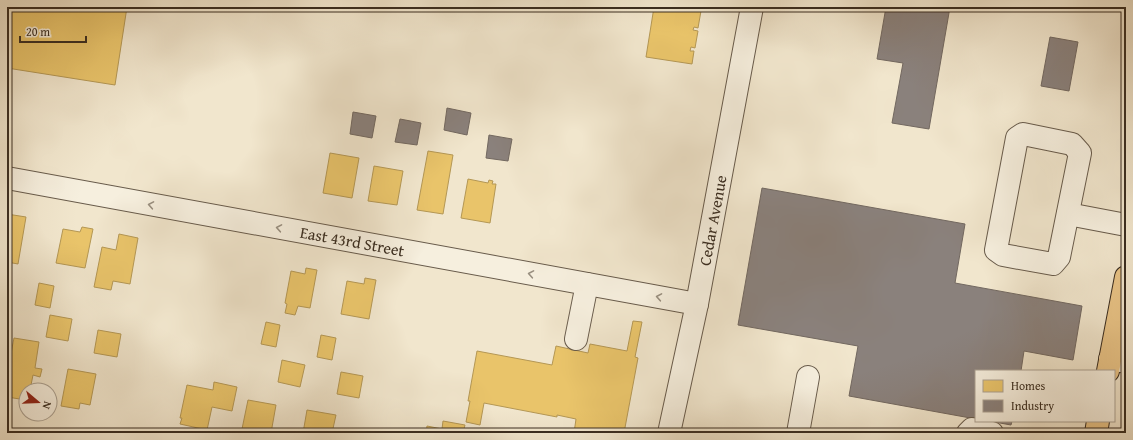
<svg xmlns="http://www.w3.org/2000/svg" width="1133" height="440" font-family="'Gentium Book Plus',serif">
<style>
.homes{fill:#e9c46a;stroke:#b49754}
.industry{fill:#8a817c;stroke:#726860}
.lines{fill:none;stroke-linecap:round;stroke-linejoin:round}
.minor-casing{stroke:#685b4b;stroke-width:24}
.major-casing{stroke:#3a2d20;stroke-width:24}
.minor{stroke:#f6efde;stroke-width:22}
.major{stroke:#e8c386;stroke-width:22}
.oneway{stroke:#988e7f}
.labels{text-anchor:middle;stroke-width:4;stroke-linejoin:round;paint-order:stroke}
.street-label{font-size:16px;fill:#3a2d20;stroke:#f6efde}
</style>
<rect width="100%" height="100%" fill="#f1e6cd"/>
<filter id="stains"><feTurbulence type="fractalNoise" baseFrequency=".005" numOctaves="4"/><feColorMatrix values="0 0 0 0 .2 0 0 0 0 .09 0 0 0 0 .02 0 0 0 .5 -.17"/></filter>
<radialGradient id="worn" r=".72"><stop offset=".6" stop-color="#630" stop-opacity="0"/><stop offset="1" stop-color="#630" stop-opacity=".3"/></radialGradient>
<!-- homes -->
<path class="homes" d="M 8,7 L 127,7 L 115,85 L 7,68 Z
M 654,7 L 702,7 L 702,8 L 696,7 L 696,10 L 701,11 L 698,28 L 694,27 L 693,30 L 698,31 L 695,48 L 691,47 L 690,51 L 694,51 L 692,64 L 646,57 Z
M 428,151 L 453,155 L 443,214 L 417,210 Z
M 330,153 L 359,158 L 352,198 L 323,193 Z
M 374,166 L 403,171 L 397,205 L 368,201 Z
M 468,179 L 488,183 L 489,180 L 493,181 L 492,184 L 496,184 L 490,223 L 461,218 Z
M 7,214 L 26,217 L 18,264 L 7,262 Z
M 82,227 L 93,229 L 85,268 L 56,263 L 63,229 L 80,232 Z
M 119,234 L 138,238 L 130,284 L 113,281 L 111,290 L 94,287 L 102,247 L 116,250 Z
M 306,268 L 317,270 L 310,308 L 298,306 L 295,315 L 285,313 L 287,304 L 285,303 L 291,271 L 305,274 Z
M 365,278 L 376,280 L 369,319 L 341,314 L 347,281 L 364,284 Z
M 39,283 L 54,286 L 50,308 L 35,305 Z
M 50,315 L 72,319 L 68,341 L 46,337 Z
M 633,321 L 642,322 L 635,357 L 638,358 L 624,433 L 574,433 L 576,419 L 557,415 L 557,417 L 484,403 L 480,425 L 466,422 L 470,401 L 468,401 L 477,351 L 552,365 L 556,346 L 588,353 L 590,344 L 627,351 Z
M 266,322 L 280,325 L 276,347 L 261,344 Z
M 98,330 L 121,334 L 117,357 L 94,353 Z
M 321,335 L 336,338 L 332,360 L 317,357 Z
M 14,338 L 39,342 L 35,368 L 42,369 L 40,377 L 33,375 L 30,390 L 26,390 L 26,400 L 7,397 L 7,374 Z
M 282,360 L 305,365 L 300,387 L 278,382 Z
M 68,369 L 96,374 L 90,405 L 80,403 L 79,409 L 61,406 Z
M 341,372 L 363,376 L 359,398 L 337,394 Z
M 214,382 L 237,387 L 232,411 L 212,407 L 207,430 L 180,424 L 182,418 L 180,418 L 187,385 L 213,390 Z
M 248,400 L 276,405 L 271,433 L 243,433 L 243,430 L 242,429 Z
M 307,410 L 336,415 L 332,433 L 303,433 Z
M 443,421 L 465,425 L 463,433 L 426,433 L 427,426 L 442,429 Z"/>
<!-- industry -->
<path class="industry" d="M 886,7 L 950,7 L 929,129 L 892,123 L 903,63 L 877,59 Z
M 1050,37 L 1078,42 L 1069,91 L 1041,86 Z
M 447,108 L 471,113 L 467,135 L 444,130 Z
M 353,112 L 376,116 L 372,138 L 350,134 Z
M 400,119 L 421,123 L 417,145 L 395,142 Z
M 489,135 L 512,139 L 508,161 L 486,158 Z
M 762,188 L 965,224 L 955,283 L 1082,306 L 1073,360 L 1024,351 L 1021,371 L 976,371 L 976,419 L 849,396 L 858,346 L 738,325 Z
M 989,421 L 1012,421 L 1011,425 Z"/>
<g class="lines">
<!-- minor casing -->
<g class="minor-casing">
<g id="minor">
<path d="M 1023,134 L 1072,144 L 1080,153 L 1059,257 L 1053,264 L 1003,255 L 996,250 L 1017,138 Z"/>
<path id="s1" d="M 7,178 L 697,304"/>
<path d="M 1068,214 L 1126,225"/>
<path d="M 576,339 L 587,284"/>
<path d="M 1110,359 L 1126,362"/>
<path id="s2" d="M 669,433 L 697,304 L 752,7"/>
<path d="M 798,433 L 808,377"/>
<path d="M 968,433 L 972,429 L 992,433"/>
</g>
</g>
<!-- major casing -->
<g class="major-casing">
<path id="major" d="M 1108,371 L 1126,277
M 1096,433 L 1098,421"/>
</g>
<!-- minor -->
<use href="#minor" class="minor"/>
<!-- major -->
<use href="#major" class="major"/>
</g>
<!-- one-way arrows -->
<defs><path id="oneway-chevron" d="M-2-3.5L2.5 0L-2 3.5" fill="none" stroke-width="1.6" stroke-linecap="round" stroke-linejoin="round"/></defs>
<g class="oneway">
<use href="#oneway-chevron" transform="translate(151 205) rotate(-170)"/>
<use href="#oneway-chevron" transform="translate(279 228) rotate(-170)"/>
<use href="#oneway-chevron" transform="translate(531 274) rotate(-170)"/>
<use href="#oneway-chevron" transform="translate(659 297) rotate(-170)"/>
</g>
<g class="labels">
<!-- street labels -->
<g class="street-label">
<text dy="6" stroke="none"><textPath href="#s2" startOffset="217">Cedar Avenue</textPath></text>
<text dy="6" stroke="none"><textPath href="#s1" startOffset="351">East 43rd Street</textPath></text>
</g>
</g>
<!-- margin -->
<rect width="1133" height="440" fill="none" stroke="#f1e6cd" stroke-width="24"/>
<rect x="8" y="8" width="1117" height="424" fill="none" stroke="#3a2d20" stroke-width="2"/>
<rect x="12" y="12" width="1109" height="416" fill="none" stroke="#3a2d20"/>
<!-- legend -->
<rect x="975" y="370" width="140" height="52" fill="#f6efde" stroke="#aba192"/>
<rect x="983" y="380" width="20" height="12" fill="#e9c46a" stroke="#aba192"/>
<text x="1011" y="390" font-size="12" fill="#3a2d20">Homes</text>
<rect x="983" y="400" width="20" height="12" fill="#8a817c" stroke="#aba192"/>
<text x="1011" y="410" font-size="12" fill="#3a2d20">Industry</text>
<!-- north arrow -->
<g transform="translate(38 402) rotate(109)"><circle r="19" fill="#f6efde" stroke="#aba192"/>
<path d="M0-3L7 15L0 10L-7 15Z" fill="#8f2418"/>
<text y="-6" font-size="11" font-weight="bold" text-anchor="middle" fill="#3a2d20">N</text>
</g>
<!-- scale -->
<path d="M20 36v6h66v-6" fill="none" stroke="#3a2d20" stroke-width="2"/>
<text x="26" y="36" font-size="12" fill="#3a2d20" stroke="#f6efde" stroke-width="3" paint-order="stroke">20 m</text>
<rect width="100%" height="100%" filter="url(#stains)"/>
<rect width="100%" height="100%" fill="url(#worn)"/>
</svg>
